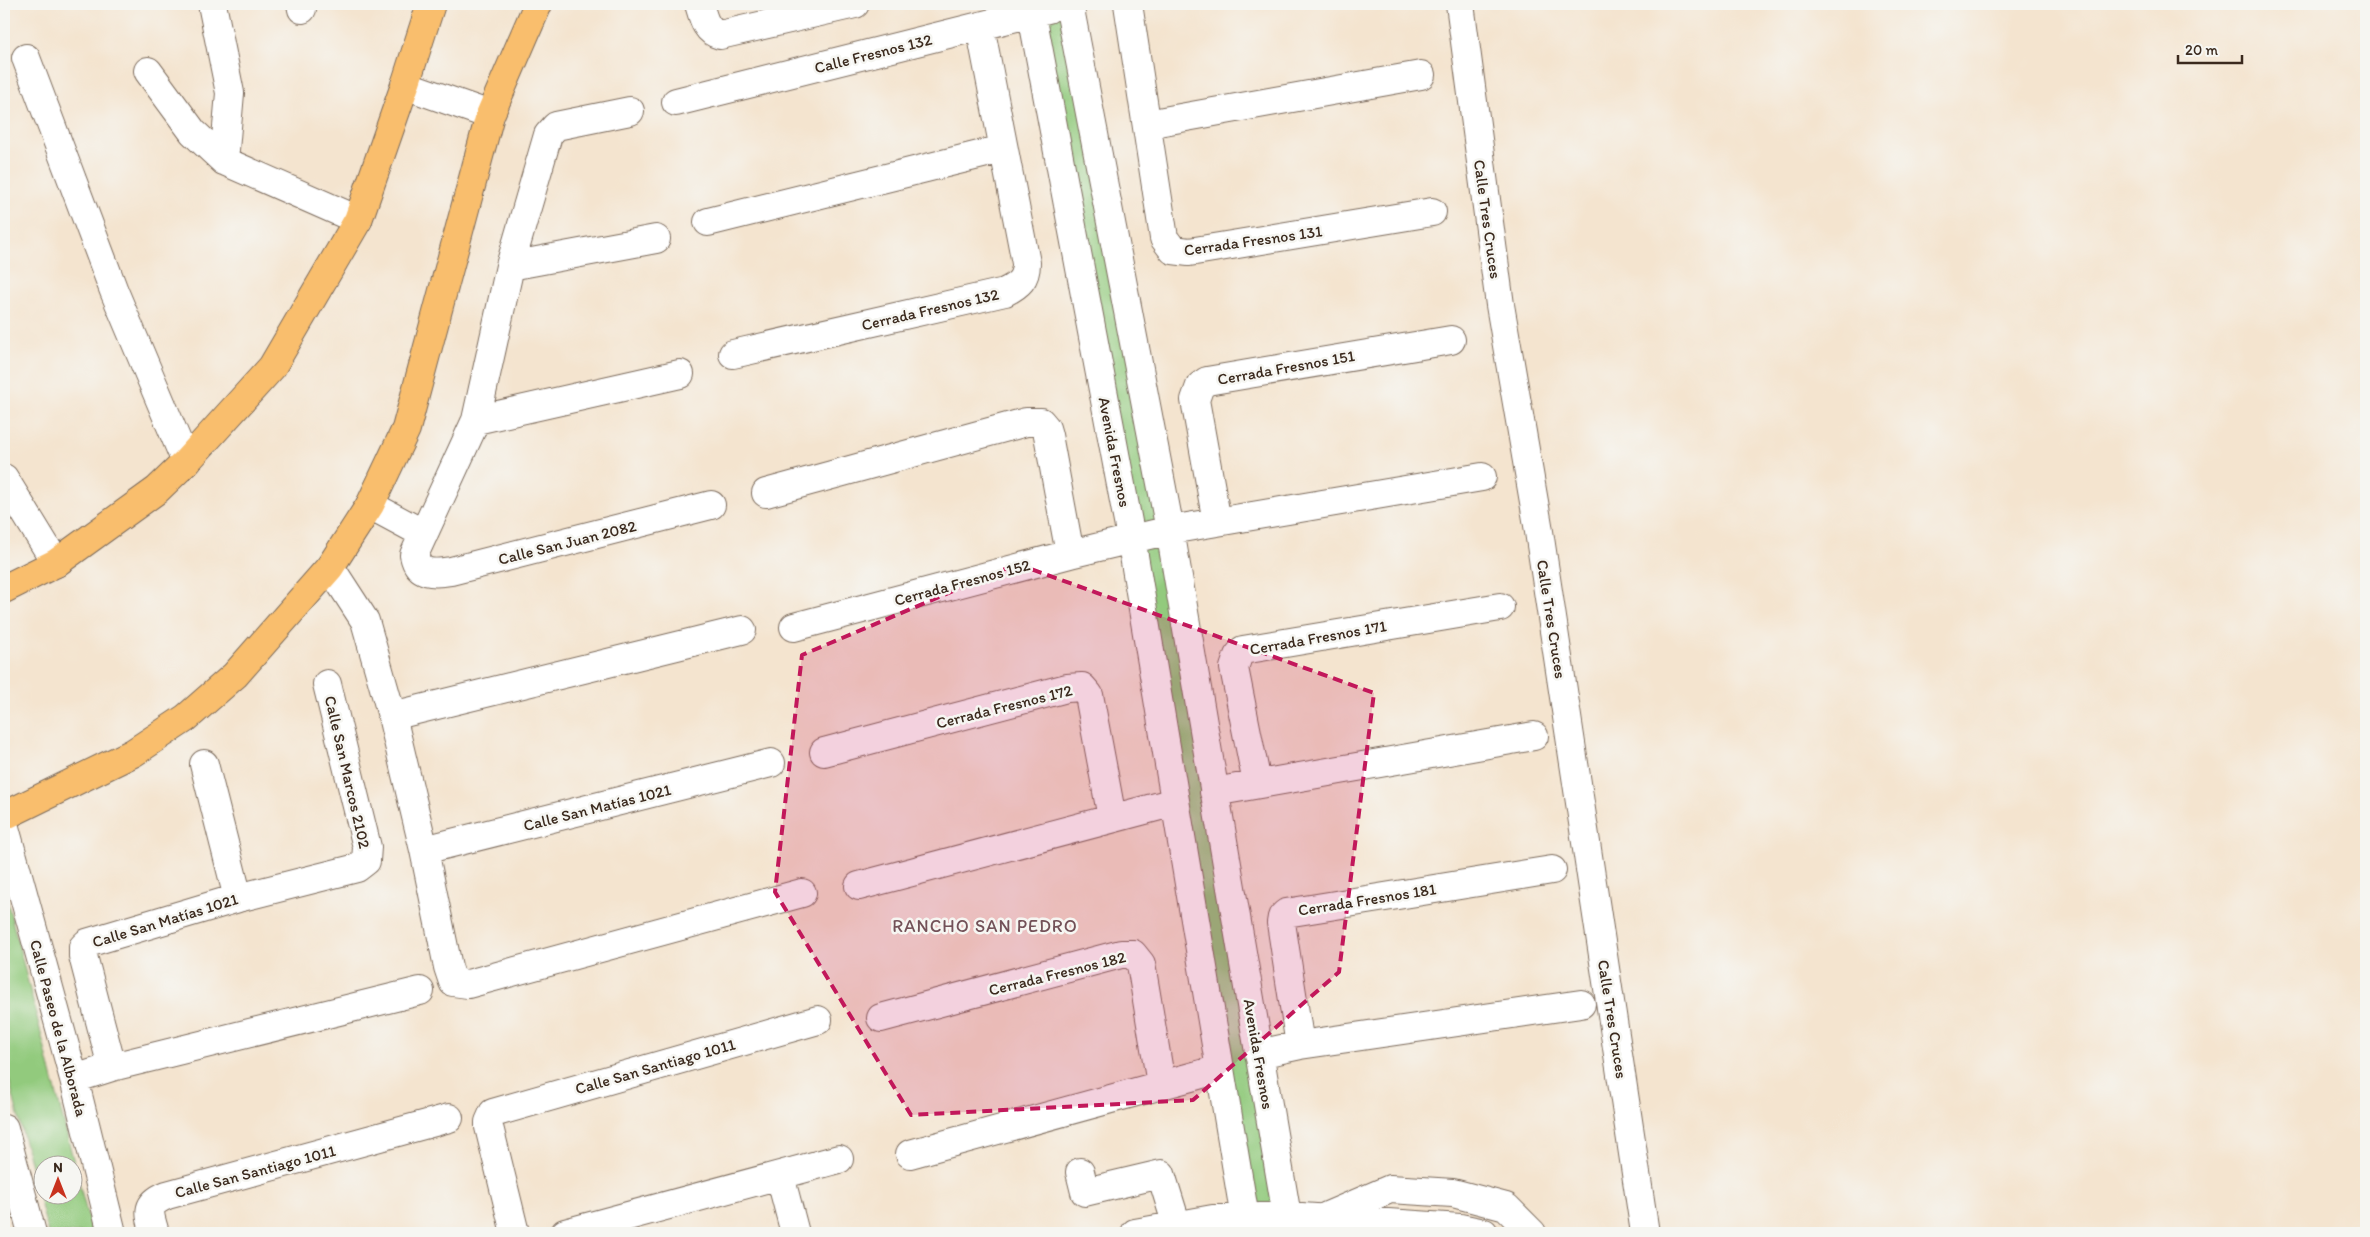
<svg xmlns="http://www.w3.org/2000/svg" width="2370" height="1237" font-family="Itim,sans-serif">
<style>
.green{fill:#92ca7d;stroke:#667a4e;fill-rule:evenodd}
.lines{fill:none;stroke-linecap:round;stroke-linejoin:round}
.minor-casing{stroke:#7c6b5c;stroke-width:30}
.major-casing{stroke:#7c6b5c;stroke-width:30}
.minor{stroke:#fff;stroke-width:28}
.major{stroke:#f9be6d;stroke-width:28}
.marked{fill:#c2185b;fill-opacity:0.2;stroke:#c2185b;stroke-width:4;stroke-dasharray:10 6;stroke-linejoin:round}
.labels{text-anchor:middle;stroke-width:5;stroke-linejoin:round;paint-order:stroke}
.street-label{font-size:16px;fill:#3b2a1e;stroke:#f6f6f2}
.neighbourhood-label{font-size:18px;letter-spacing:1px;fill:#735158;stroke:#f6f6f2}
</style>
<rect width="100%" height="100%" fill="#f6f6f2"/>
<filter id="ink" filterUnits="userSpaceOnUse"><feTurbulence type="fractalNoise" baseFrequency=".02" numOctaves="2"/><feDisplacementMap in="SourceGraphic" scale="10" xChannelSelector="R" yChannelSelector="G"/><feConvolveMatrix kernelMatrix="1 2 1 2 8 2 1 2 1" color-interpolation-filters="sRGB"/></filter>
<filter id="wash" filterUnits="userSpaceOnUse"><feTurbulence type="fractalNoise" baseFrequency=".0096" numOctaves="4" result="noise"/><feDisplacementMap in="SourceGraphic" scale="20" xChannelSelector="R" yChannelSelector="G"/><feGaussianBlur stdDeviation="1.12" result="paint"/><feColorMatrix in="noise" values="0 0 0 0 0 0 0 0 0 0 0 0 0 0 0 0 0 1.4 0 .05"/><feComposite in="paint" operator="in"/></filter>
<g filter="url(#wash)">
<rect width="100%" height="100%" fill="#f4e4cf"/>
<!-- green -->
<path class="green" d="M 1069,4 L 1287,1216 L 1245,1218 L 1032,13 Z
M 4,888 L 92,1233 L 48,1233 L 4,1060 ZM 42,1164 L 72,1164 L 72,1194 L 42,1194 Z"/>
</g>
<g filter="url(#ink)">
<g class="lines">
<!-- minor casing -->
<g class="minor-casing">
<path id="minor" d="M 212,4 L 230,93 L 224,161
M 301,4 L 302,9
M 699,4 C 703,17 705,31 720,35 L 855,4
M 1030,4 L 1131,538 L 1245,1218
M 1069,4 L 1170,530 L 1287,1216
M 1128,4 L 1164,238 L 1173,250 L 1189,252 L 1432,212
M 1460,4 L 1500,305 L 1538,525 L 1645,1233
M 26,58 L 114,291 L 186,462
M 148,71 L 193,132 L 224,161 L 358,220
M 405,85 L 490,115
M 676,102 L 1048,9
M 630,111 L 556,126 L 548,135 L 510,266 L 476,420 L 414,555 C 418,575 434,574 451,571 L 711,505
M 1147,124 L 1421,75
M 708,222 L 1003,149
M 510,266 L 656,239
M 733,354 L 1005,292 C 1019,285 1026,279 1026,263 L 980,26
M 476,420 L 680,374
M 4,478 L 56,563
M 766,493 L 1026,422 L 1041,422 L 1046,428 L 1048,435 L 1070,554
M 370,505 L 424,534
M 1217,522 L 1195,400 L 1200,386 L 1207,381 L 1451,340
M 330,567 L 365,621 L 392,716 L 424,850 L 448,967 L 453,982 L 468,984 L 802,893
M 794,627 L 1070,554 L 1170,530 L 1482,477
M 392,716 L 742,630
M 824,752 L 1067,688 L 1082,687 L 1089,695 L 1112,818
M 204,764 L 238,898
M 1257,783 L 1234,668 L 1238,656 L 1243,650 L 1500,607
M 1214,792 L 1534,736
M 4,824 L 74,1079 L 112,1233
M 424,850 L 771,763
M 859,886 L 1175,802
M 881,1018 L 1121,954 L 1133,954 L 1141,964 L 1161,1084
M 1300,1045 L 1281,923 L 1282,917 L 1286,913 L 1552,870
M 1259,1054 L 1300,1045 L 1581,1004
M 112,1067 L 83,956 L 83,947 L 87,943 L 238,898 L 357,868 L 366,861 L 367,847 L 327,684
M 74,1079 L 112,1067 L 420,991
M 4,1128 L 32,1233
M 910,1154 L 1220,1069
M 1080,1172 L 1085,1192 L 1161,1174 L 1177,1226
M 780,1176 L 795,1233
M 1327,1216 L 1390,1189 L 1453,1193 L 1506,1207 L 1532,1233
M 155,1233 C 149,1213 145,1204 167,1195 L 449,1118
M 515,1233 L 489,1127 L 489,1122 L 493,1113 L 818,1020
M 565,1233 L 839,1159
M 1135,1233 L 1213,1219 L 1287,1216 L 1460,1228 L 1484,1233"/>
</g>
<!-- major casing -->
<g class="major-casing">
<path id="major" d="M 4,589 L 56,563 L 157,490 L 186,462 L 272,367 L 358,220 L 405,85 L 431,4
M 4,816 L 133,753 L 186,718 L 235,675 L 330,567 L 370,505 L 406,429 L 490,115 L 538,4"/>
</g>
<!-- minor -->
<use href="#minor" class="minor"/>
<!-- major -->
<use href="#major" class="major"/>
</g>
</g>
<!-- marked area -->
<path class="marked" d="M 1017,564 L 1374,693 L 1339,972 L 1193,1100 L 911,1115 L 775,892 L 802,655 Z"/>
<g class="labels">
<!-- street labels -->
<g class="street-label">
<text transform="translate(873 53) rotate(-14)" y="6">Calle Fresnos 132</text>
<text transform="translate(1488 219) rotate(82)" y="6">Calle Tres Cruces</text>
<text transform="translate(1253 240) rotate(-8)" y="6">Cerrada Fresnos 131</text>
<text transform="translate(930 309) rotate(-13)" y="6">Cerrada Fresnos 132</text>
<text transform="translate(1286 367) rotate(-10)" y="6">Cerrada Fresnos 151</text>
<text transform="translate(1115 452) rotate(79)" y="6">Avenida Fresnos</text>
<text transform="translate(567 542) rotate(-14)" y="6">Calle San Juan 2082</text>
<text transform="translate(962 582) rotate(-15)" y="6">Cerrada Fresnos 152</text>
<text transform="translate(1552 619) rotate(81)" y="6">Calle Tres Cruces</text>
<text transform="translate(1318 637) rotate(-10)" y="6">Cerrada Fresnos 171</text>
<text transform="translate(1004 706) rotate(-14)" y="6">Cerrada Fresnos 172</text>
<text transform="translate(348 772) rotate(77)" y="6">Calle San Marcos 2102</text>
<text transform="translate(597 807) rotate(-14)" y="6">Calle San Matías 1021</text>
<text transform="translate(1367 899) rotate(-9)" y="6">Cerrada Fresnos 181</text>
<text transform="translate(165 920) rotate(-17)" y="6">Calle San Matías 1021</text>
<text transform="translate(1057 973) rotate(-14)" y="6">Cerrada Fresnos 182</text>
<text transform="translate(1613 1019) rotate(81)" y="6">Calle Tres Cruces</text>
<text transform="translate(59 1028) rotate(75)" y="6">Calle Paseo de la Alborada</text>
<text transform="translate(1259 1054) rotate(80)" y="6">Avenida Fresnos</text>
<text transform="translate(655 1066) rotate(-16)" y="6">Calle San Santiago 1011</text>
<text transform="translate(255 1171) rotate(-15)" y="6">Calle San Santiago 1011</text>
</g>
<!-- neighbourhood labels -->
<g class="neighbourhood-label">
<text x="985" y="932">RANCHO SAN PEDRO</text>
</g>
</g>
<!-- margin -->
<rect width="2370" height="1237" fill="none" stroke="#f6f6f2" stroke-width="20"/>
<!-- north arrow -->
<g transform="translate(58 1180)"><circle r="24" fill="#f6f6f2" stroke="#aba49d"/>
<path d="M0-4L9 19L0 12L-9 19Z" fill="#c8321e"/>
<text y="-8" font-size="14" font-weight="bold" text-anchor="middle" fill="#3b2a1e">N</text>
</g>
<!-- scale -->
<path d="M2178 55v8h64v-8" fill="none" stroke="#3b2a1e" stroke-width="2.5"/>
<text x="2185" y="55" font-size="15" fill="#3b2a1e" stroke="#f6f6f2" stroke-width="4" paint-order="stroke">20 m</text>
</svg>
